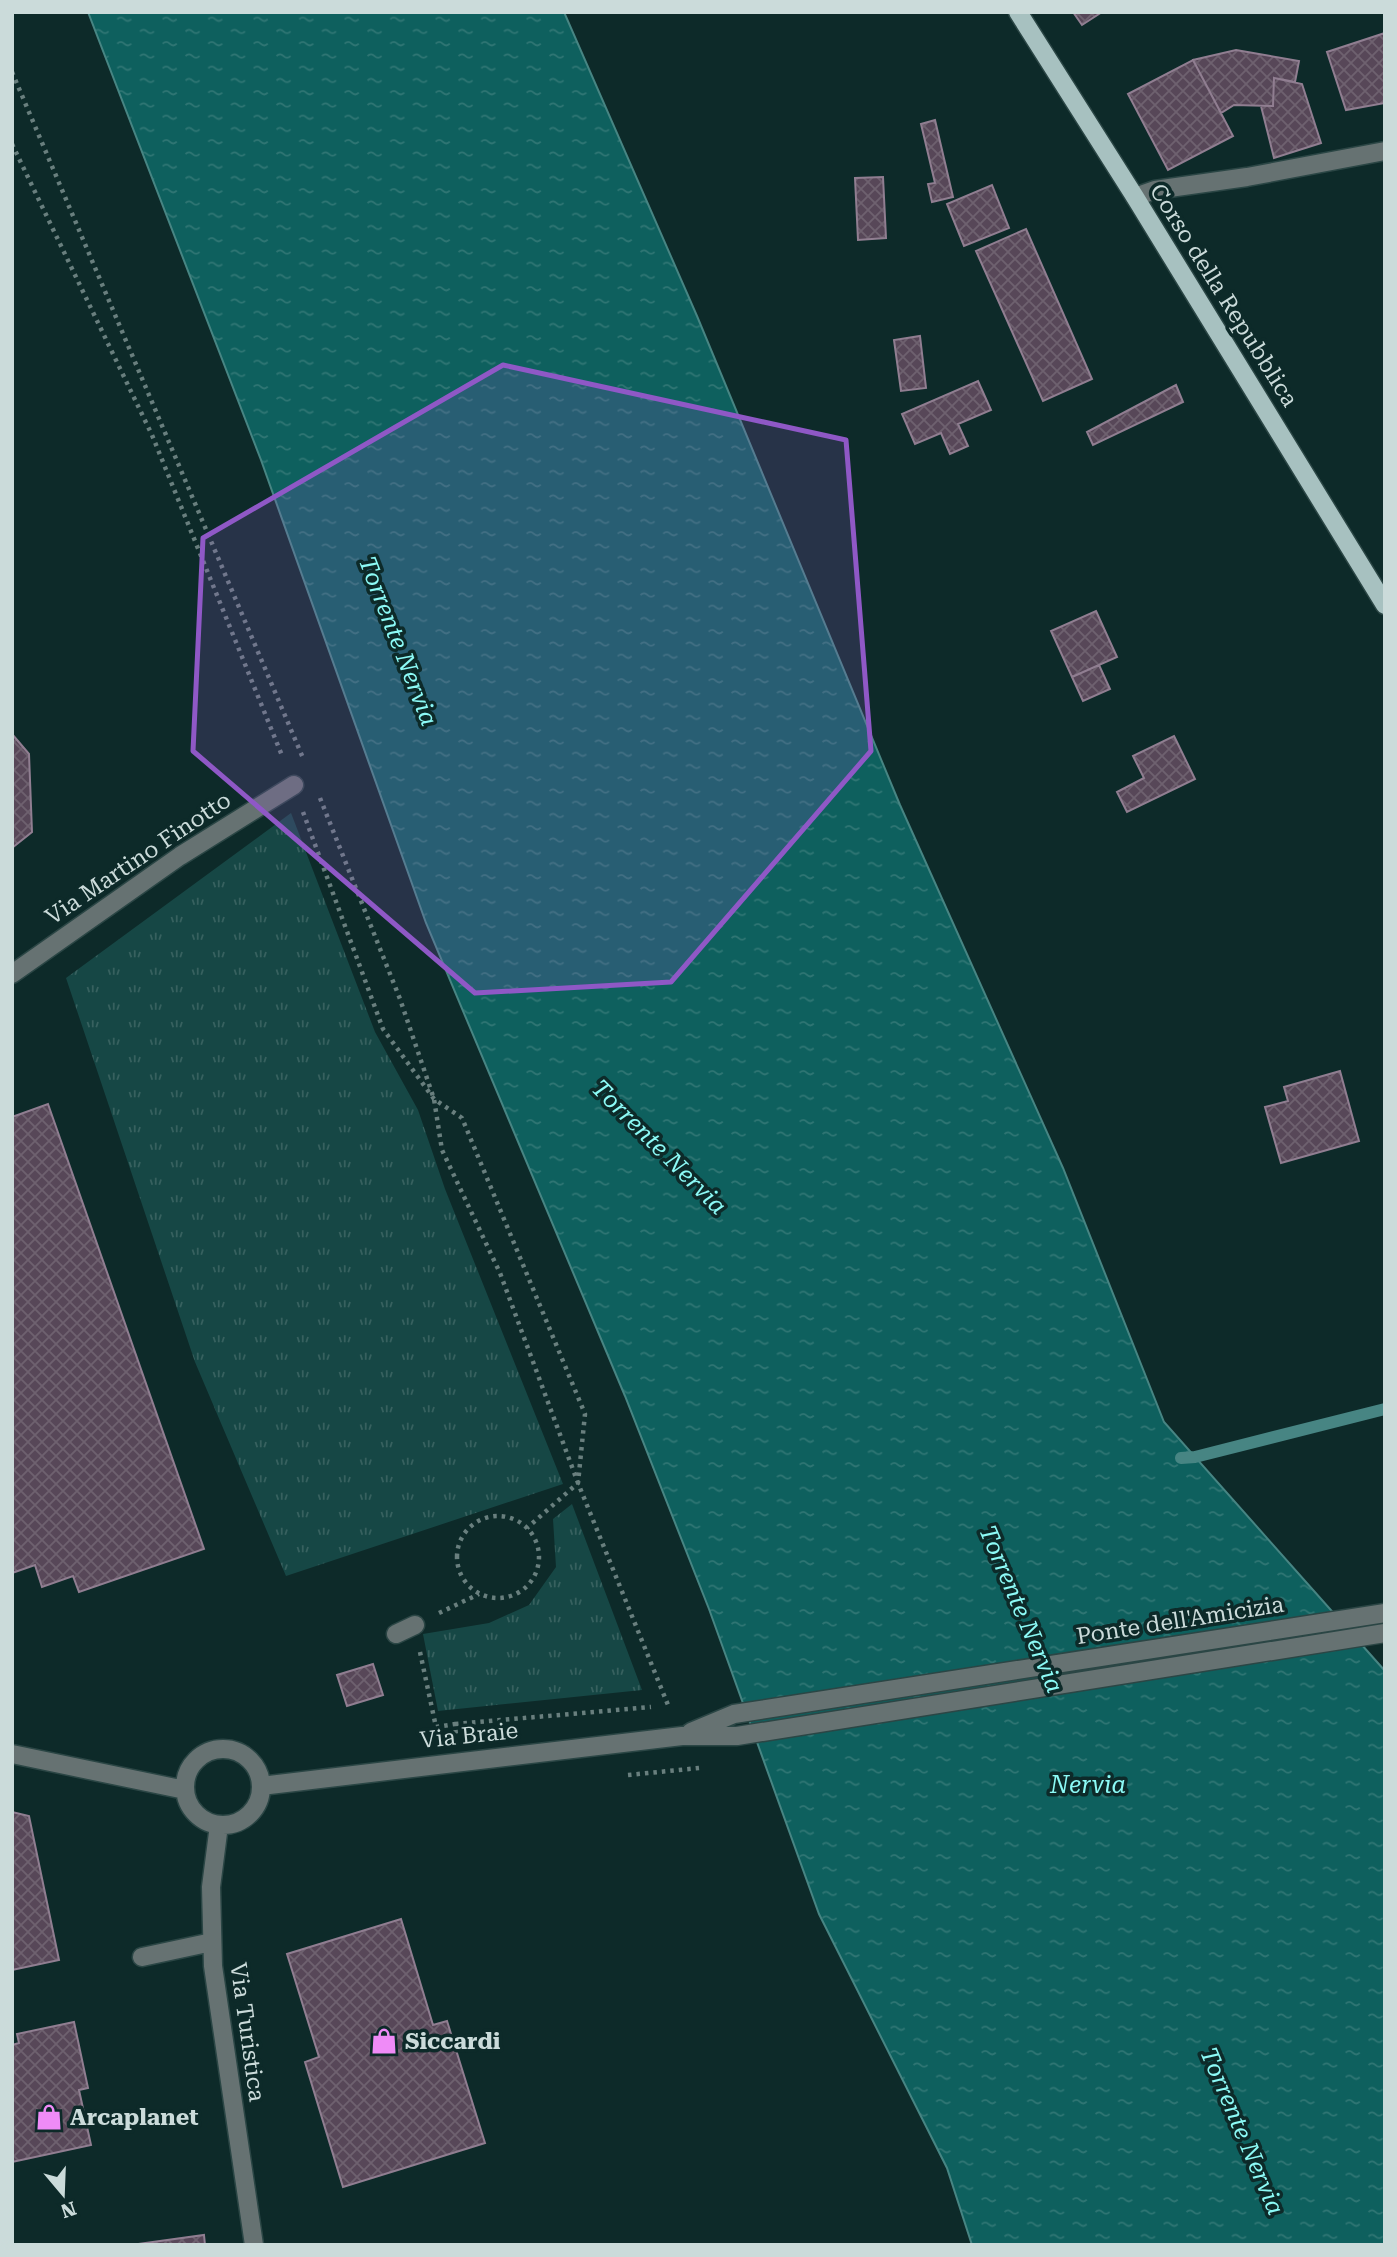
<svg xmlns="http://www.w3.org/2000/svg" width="1397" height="2257" font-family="'Roboto Serif',serif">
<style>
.grass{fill:url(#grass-tufts)}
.water{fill:url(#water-ripples);stroke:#478583;stroke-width:2}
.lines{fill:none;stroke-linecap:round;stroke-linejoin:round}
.stream{stroke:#478583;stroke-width:12}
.building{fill:url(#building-cross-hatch);stroke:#907e91;stroke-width:2}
.minor-casing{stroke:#2b4645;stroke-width:21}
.major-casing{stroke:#2b4645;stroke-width:21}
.path{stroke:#697f7e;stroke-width:4.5;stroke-dasharray:3.5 5;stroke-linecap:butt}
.minor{stroke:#667272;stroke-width:18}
.major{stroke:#a7c1c0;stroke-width:18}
.marked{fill:#8f58c6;fill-opacity:0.2;stroke:#8f58c6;stroke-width:5;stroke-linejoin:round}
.labels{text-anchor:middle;stroke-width:7;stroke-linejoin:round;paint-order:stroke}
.street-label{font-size:23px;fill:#cbdbda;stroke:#0d2a29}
.poi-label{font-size:23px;font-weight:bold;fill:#cbdbda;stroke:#0d2a29;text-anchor:start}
.water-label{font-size:24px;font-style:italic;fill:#8cfaf6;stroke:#0d2a29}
</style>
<defs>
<pattern id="grass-tufts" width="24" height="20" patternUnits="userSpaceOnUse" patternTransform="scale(1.75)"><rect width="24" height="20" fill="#164745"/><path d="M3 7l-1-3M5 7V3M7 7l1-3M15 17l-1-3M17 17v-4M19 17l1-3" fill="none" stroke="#37615f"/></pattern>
<pattern id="water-ripples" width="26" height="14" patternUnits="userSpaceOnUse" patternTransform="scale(1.75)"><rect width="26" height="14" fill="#0e605e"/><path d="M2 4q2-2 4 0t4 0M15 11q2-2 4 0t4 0" fill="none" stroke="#307674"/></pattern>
<pattern id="building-cross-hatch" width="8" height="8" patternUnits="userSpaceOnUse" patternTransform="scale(1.75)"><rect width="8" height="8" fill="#574758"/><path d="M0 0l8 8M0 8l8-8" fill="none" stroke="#6e616f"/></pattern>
</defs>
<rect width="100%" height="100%" fill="#0d2a29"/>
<!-- grass -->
<path class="grass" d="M 291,813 L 375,1032 L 418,1110 L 445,1189 L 563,1484 L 286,1576 L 195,1362 L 66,978 Z
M 572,1504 L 642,1690 L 438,1711 L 423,1634 L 489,1623 L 529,1605 L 556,1567 L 553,1519 Z"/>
<!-- water -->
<path class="water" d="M 88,12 L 564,12 L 697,316 L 900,805 L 1063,1168 L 1164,1422 L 1385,1671 L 1385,2245 L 972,2245 L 947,2168 L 819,1914 L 709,1609 L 625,1396 L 426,923 L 261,460 Z"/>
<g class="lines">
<!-- stream -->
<path class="stream" d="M 1181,1458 L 1195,1457 L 1385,1409"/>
</g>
<!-- building -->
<path class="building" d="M 1073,12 L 1102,12 L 1082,25 Z
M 1385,33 L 1385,103 L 1346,110 L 1327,52 Z
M 1236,50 L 1299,61 L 1295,82 L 1274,78 L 1273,106 L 1234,105 L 1221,113 L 1193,60 Z
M 1193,60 L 1233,136 L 1168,170 L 1128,94 Z
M 1274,78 L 1302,84 L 1321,143 L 1274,158 L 1261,106 L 1273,106 Z
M 935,120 L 953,197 L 932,202 L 928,184 L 935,183 L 921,124 Z
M 883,177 L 886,238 L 858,240 L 855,178 Z
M 992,185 L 1009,228 L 964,246 L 947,204 Z
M 1026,229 L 1092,379 L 1043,401 L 976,251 Z
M 920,336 L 926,388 L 901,391 L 894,340 Z
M 978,381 L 991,410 L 958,424 L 968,446 L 950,454 L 941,433 L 915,444 L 902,414 Z
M 1176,385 L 1183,402 L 1093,445 L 1087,432 Z
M 1096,611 L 1117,657 L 1072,677 L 1051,631 Z
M 1099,665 L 1110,689 L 1083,701 L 1072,677 Z
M 12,734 L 29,754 L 32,832 L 12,848 Z
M 1174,736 L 1195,779 L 1127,812 L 1117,792 L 1144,778 L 1133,756 Z
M 1340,1071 L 1359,1141 L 1281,1163 L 1265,1107 L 1288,1101 L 1284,1087 Z
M 48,1104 L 204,1549 L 79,1592 L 73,1576 L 42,1587 L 35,1565 L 12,1573 L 12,1117 Z
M 373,1664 L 383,1695 L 347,1706 L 337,1675 Z
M 12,1812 L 29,1816 L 59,1960 L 12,1970 Z
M 401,1919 L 433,2025 L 447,2021 L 485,2143 L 343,2187 L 305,2062 L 319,2057 L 287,1954 Z
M 74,2022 L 88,2088 L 79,2090 L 91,2145 L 12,2162 L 12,2045 L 19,2043 L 17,2034 Z
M 204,2235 L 205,2245 L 131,2245 Z"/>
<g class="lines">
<!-- minor casing -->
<g class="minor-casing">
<path id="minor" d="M 1135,197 L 1155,190 L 1247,177 L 1385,151
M 12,974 L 180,856 L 294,785
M 396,1634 L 415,1625
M 691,1732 L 734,1714 L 1385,1613
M185 1787a38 38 0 1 1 76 0a38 38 0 1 1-76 0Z
M 12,1754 L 185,1790
M 261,1786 L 682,1736 L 737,1736 L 1385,1633
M 219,1825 L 211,1887 L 213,1966 L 254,2245
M 142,1957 L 212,1942"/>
</g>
<!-- major casing -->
<g class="major-casing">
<path id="major" d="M 1018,12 L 1135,197 L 1385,605"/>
</g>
<!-- path -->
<path class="path" d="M 12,72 L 303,758
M 12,144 L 152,435 L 283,758
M 320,798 L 400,999 L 434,1099 L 442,1150 L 500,1273 L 578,1483 L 668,1705 L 664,1706
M 303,812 L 383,1029 L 434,1099 L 462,1118 L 585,1414 L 578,1483 L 527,1528
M457 1557a41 41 0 1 1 82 0a41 41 0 1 1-82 0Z
M 439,1613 L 479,1594
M 420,1652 L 436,1727 L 455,1724 L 456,1736
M 455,1724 L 651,1707
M 628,1775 L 699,1768"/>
<!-- minor -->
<use href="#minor" class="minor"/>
<!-- major -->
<use href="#major" class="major"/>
</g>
<!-- marked area -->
<path class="marked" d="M 503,365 L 846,440 L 871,751 L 671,982 L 475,993 L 193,751 L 203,538 Z"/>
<!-- icons -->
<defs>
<g id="shop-bare" transform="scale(2.1)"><path d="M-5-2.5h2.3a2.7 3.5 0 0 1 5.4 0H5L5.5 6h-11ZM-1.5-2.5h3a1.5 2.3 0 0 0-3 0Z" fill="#ef8bf7" stroke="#0d2a29" stroke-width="2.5" paint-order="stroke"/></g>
</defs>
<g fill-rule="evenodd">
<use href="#shop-bare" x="384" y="2041"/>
<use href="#shop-bare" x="49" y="2117"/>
</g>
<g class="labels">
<!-- street labels -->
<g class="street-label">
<text transform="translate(1224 295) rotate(58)" y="8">Corso della Repubblica</text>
<text transform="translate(138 858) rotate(-34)" y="8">Via Martino Finotto</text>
<text transform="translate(1180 1620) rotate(-9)" y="8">Ponte dell'Amicizia</text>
<text transform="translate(469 1735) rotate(-6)" y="8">Via Braie</text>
<text transform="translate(248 2032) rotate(82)" y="8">Via Turistica</text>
</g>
<!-- poi labels -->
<g class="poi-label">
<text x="405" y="2049">Siccardi</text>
<text x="70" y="2125">Arcaplanet</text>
</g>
<!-- water labels -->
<g class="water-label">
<text transform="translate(398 641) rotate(69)" y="8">Torrente Nervia</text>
<text transform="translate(659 1147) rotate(45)" y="8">Torrente Nervia</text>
<text transform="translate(1021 1609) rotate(67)" y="8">Torrente Nervia</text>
<text x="1088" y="1793">Nervia</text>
<text transform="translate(1242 2131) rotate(67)" y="8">Torrente Nervia</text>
</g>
</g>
<!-- border -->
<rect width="1397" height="2257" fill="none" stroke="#cbdbda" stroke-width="28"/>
<!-- north arrow -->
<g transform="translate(63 2194) rotate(161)" stroke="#0d2a29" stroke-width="5" paint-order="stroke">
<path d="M0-5L12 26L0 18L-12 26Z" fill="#cbdbda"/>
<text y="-10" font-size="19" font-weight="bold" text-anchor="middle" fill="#cbdbda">N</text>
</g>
</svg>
